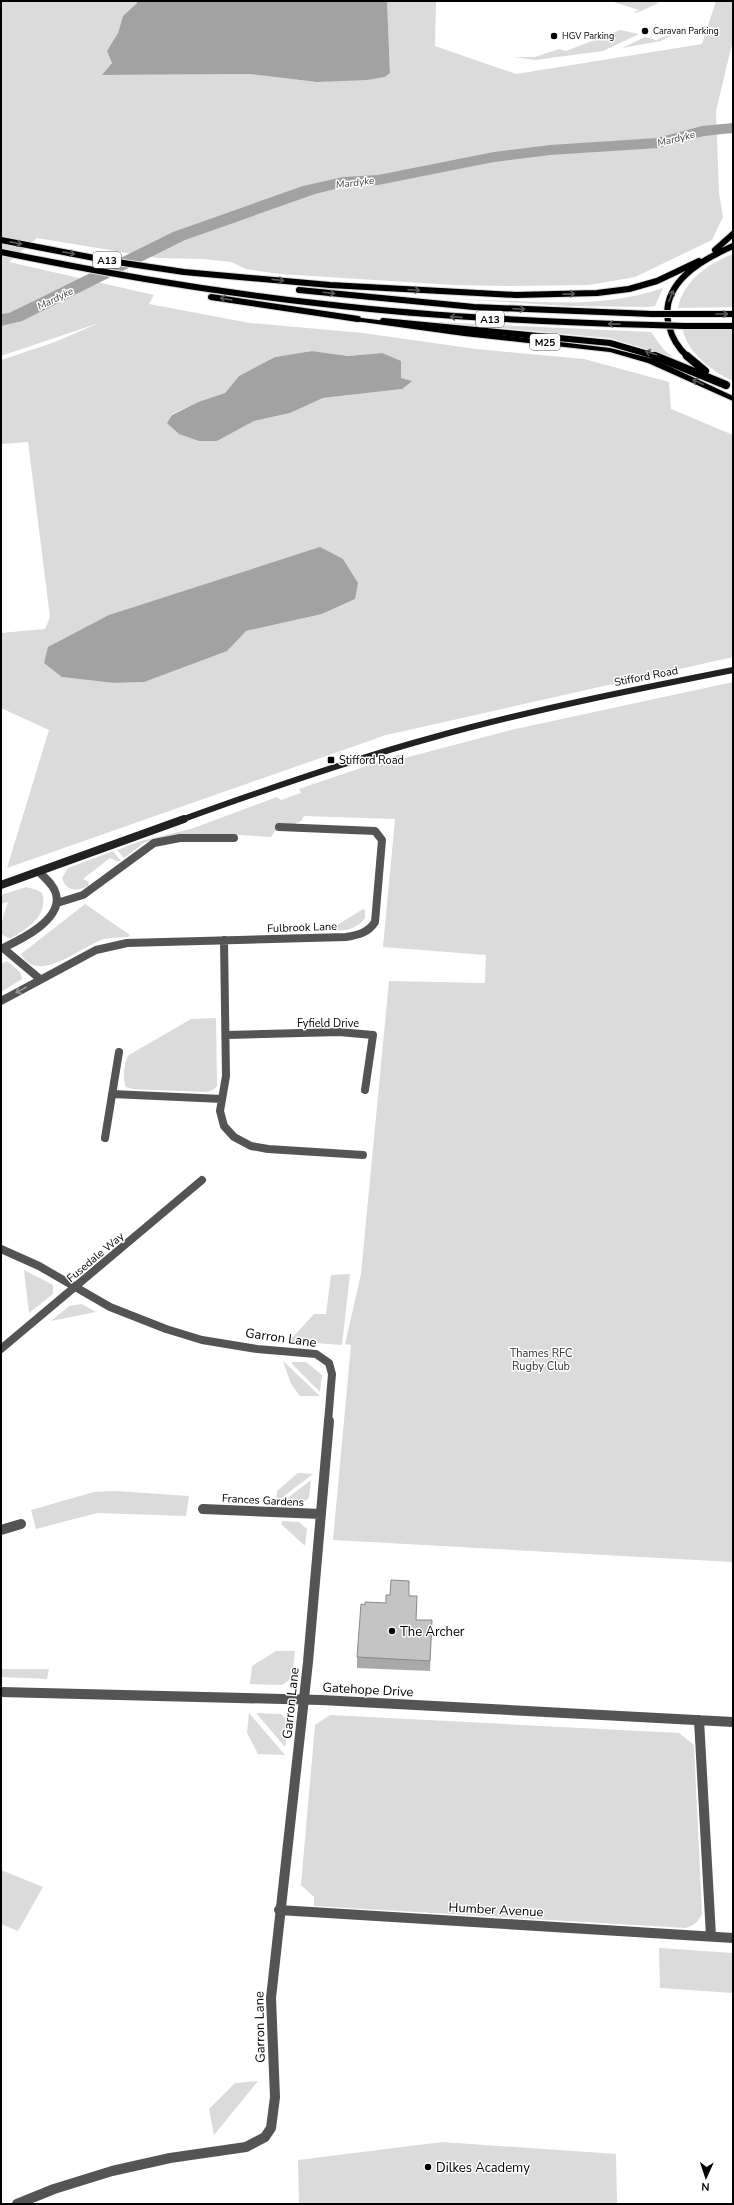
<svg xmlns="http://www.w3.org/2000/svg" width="734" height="2205" font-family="'Nunito Sans',sans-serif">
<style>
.green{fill:#dbdbdb;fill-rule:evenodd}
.water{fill:#a2a2a2}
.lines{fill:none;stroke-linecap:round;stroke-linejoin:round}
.river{fill:#a2a2a2;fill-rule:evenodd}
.trunk-far1-casing{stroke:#dbdbdb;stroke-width:8}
.trunk-casing{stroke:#dbdbdb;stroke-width:10}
.motorway-casing{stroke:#dbdbdb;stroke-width:2}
.minor-far1{stroke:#545454;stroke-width:8}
.minor{stroke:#545454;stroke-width:10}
.secondary-far1{stroke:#212121;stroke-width:6}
.secondary{stroke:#212121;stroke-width:8}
.trunk-far1{stroke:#000;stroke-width:6}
.trunk{stroke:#000;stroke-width:8}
.motorway{fill:#000;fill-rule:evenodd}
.trunk-bridge-casing{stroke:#dbdbdb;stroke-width:8;stroke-linecap:butt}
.trunk-bridge{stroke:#000;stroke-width:6}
.wall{fill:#a9a9a9}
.building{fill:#c4c4c4;stroke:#898989}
.oneway{stroke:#595959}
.oneway2{stroke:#989898}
.poi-dot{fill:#000;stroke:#fff;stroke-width:1.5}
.labels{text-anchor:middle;stroke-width:3;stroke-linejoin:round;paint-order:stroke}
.far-poi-label{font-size:9px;fill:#000;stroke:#fff;text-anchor:start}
.far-water-label{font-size:10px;font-style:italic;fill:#434343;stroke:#fff}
.shield{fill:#fff;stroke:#4c4c4c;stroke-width:1}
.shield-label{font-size:10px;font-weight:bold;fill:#000}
.street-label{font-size:11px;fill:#000;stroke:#fff}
.poi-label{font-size:11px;fill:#000;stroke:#fff;text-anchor:start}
.park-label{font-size:11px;fill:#323232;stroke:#fff}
.near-street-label{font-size:13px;fill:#000;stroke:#fff}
.near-poi-label{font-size:13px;fill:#000;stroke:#fff;text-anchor:start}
</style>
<rect width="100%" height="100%" fill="#fff"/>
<!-- green -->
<path class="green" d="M 1,1 L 136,1 L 137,3 L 123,16 L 118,33 L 107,51 L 112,63 L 103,75 L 249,74 L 317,82 L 385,77 L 390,73 L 387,1 L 436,1 L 435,46 L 516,74 L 702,44 L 716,1 L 733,1 L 733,40 L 716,111 L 719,193 L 723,217 L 712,240 L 635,277 L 589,285 L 507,286 L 454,285 L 280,274 L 246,269 L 231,262 L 204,259 L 158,258 L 37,238 L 9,262 L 154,295 L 149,304 L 250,323 L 363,333 L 476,349 L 584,359 L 669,382 L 671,409 L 733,435 L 733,657 L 386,735 L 7,868 L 49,730 L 1,708 L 1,633 L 45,629 L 50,617 L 28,442 L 1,444 L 1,360 L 55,342 L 99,323 L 1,356 ZM 312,351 L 348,356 L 382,353 L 401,378 L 402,389 L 323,398 L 290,413 L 254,421 L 217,441 L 168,423 L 172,414 L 198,402 L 225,393 L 239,376 L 275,357 ZM 355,599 L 322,614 L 246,631 L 143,682 L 114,683 L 62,677 Z
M 610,1 L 648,1 L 659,3 L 636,13 L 634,12 L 639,10 Z
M 664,28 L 683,29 L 661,41 L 622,48 L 645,37 L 656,40 L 669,35 L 658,30 Z
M 620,30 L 639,34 L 603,51 L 535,60 L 514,57 L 535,57 L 559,49 L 566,51 Z
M 733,254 L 733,307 L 678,308 C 683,281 709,263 733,254 Z
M 663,288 L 655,306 L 648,307 L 567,306 L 379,294 C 424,297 470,300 515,301 C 565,303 615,305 663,288 Z
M 434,322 L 651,332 L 664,350 L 673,357 L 609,338 Z
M 683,330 L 733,330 L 733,381 C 712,371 688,354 683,330 Z
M 733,682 L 733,1562 L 333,1540 L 351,1345 L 345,1344 L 361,1274 L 389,981 L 485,983 L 486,955 L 383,947 L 395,819 L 304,816 L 301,821 L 294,824 L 280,824 L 271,837 L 224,834 L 156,839 L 144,843 L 124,858 L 117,850 L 141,841 L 191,829 L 277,797 L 281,800 L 301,793 L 299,789 L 402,754 L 401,759 L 511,730 Z
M 113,851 L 121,861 L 117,861 L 110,858 L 83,879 L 89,882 L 88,886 C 77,892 66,891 62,878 L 68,868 Z
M 26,887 L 37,890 L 42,893 C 49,917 27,928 10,939 L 1,934 L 1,923 L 8,902 L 1,904 L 1,895 Z
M 85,904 L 130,935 L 128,937 C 121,938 111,937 104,939 C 81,946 38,986 21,954 Z
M 363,909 L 365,910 L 365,918 C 357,929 343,933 331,929 Z
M 7,961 L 20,972 L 22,979 L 1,992 L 1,964 Z
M 216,1018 L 217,1086 L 213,1090 L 206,1092 L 133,1089 L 126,1087 C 122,1080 124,1061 129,1055 L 191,1019 Z
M 24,1270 L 53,1285 L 53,1294 L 29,1313 Z
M 350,1274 L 342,1345 L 289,1341 L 314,1314 L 326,1314 L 331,1275 Z
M 82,1304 L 96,1312 L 51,1321 L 69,1306 Z
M 283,1361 L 320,1396 L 300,1396 L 291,1384 Z
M 292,1362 L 306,1362 L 322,1375 L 320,1392 L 292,1364 Z
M 298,1473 L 313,1474 L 276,1502 L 277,1491 Z
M 311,1480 L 309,1498 L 301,1504 L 281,1503 Z
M 116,1491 L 189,1496 L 186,1516 L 97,1513 L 36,1529 L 31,1510 L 94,1492 Z
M 282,1521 L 299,1522 L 307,1529 L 305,1546 L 281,1524 Z
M 276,1651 L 295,1651 L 292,1678 L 282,1685 L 250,1684 L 252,1666 Z
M 1,1669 L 49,1669 L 47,1679 L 1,1677 Z
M 249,1713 L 285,1755 L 258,1754 L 247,1733 Z
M 256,1713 L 281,1714 L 289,1721 L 285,1747 Z
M 330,1715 L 679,1733 L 694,1745 L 702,1914 C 698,1922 694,1926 685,1928 L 314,1906 L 314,1897 L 301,1885 L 315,1725 Z
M 1,1870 L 43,1887 L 18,1931 L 1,1924 Z
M 659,1948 L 733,1953 L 733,1993 L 660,1988 Z
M 258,2081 L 214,2135 L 209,2109 L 235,2083 Z
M 442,2142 L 616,2154 L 617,2204 L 299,2204 L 298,2160 Z"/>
<!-- water -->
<path class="water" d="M 136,1 L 387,1 L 390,73 L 385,77 L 367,80 L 317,82 L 249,74 L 102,75 L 112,63 L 107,51 L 118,33 L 123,16 L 137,3 Z
M 703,126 L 733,126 L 733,131 L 692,138 L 689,132 Z
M 312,351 L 348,356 L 382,353 L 401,361 L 401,378 L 412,381 L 402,389 L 323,398 L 290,413 L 254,421 L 217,441 L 199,441 L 179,434 L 167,423 L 172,415 L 198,402 L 225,393 L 239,376 L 275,357 Z
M 320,547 L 343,559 L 358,583 L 355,599 L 322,614 L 246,631 L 227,651 L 144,682 L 114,683 L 62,677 L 44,663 L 48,647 L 109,615 Z"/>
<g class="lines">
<!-- river -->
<path class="river" d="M 733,123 L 733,133 L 703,136 L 658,148 L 550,155 L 494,162 L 378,185 L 343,187 L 315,194 L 185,240 L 22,321 L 1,326 L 1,314 L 9,313 L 44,296 L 173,232 L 303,186 L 343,177 L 378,175 L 494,152 L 550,145 L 657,138 L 702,126 Z"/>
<!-- trunk-far1 casing -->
<g class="trunk-far1-casing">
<path id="trunk-far1" d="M 1,240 L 110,261 L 184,272 L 330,285 L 516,295 L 597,293 L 629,289 L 657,281 L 699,261
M 715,250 L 733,234
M 1,252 C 108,274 215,292 324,304 C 433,317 543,322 653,325
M 299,290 L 474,307 L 652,314
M 211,297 L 358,319
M 683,314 L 733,314
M 383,321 L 610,343 L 658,357
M 685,326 L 733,326
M 688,357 C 679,349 672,338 669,326 C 658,284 701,260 733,246"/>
</g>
<!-- trunk casing -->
<g class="trunk-casing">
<path id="trunk" d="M 655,356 L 726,385
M 687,356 L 705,371"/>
</g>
<!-- motorway casing -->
<g class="motorway-casing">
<path id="motorway" d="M 345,316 L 610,348 L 654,359 L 733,396 L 733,401 L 648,363 L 610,352 L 464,336 L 348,320 L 344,318 Z"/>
</g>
<!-- minor-far1 -->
<path class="minor-far1" d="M 57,903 L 83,895 L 154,843 L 180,838 L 234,838
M 224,940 L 226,1076 L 220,1111 L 224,1126 L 234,1137 L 251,1146 L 268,1149 L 363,1155
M 3,948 L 40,979
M 1,949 C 20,940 63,920 56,894 C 54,885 45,878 39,872
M 1,1001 L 96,950 L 127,943 L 346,937 C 358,935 368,933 375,922 L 382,840 L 375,831 L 279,827
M 227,1035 L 339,1032 L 373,1035 L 365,1090
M 112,1094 L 222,1099
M 105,1138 L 119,1052
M 1,1249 L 39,1266 L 110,1307 L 166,1329 L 202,1340 L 257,1349 L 316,1354 L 329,1363 L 332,1374 L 328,1422
M 1,1349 L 202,1180"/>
<!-- minor -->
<path class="minor" d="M 203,1509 L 321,1514
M 1,1530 L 21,1524
M 1,1692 L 321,1700 L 733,1722
M 699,1720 L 711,1936
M 279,1910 L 733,1938
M 17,2204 L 54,2189 L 112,2171 L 170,2158 L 246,2147 L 265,2137 L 271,2128 L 275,2097 L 271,1998 L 308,1662 L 329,1421"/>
<!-- secondary-far1 -->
<path class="secondary-far1" d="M 181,820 C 264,790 347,761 431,738 C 531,710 632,690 733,670"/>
<!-- secondary -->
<path class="secondary" d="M 1,885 L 184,819"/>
<!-- trunk-far1 -->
<use href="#trunk-far1" class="trunk-far1"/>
<!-- trunk -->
<use href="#trunk" class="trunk"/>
<!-- motorway -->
<use href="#motorway" class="motorway"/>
<!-- trunk-bridge casing -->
<g class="trunk-bridge-casing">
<path id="trunk-bridge" d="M 652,314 L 683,314
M 653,325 L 685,326"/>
</g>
<!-- trunk-bridge -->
<use href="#trunk-bridge" class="trunk-bridge"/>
</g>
<!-- wall -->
<path class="wall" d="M 390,1595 L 409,1596 L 416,1620 L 432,1620 L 430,1671 L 357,1668 L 357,1657 L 365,1605 L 386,1603 Z"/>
<!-- building -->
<path class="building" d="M 391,1580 L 409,1581 L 409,1596 L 417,1596 L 416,1620 L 432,1620 L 430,1661 L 357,1657 L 361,1604 L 365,1605 L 365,1602 L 386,1603 L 386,1595 L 390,1595 Z"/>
<!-- one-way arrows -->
<defs><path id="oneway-shaft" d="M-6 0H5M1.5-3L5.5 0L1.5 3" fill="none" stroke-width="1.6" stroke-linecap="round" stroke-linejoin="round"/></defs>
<g class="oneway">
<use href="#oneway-shaft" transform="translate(16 243) rotate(11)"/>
<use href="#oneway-shaft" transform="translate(69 253) rotate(11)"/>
<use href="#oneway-shaft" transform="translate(278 280) rotate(6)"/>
<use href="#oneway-shaft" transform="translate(414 290) rotate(3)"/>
<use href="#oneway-shaft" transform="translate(329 293) rotate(7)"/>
<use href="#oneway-shaft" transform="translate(569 294) rotate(-2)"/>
<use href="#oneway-shaft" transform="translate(671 296) rotate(-67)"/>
<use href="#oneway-shaft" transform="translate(226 299) rotate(-170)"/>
<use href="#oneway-shaft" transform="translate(519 309) rotate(3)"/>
<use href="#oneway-shaft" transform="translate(722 314)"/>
<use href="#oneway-shaft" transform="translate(456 317) rotate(-176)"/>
<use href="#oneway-shaft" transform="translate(614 324) rotate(-179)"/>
<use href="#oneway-shaft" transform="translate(651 353) rotate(-162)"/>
<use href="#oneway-shaft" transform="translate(698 382) rotate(-155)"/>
</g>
<use class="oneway2" href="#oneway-shaft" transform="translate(21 990) rotate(152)"/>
<!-- markers -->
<g class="poi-dot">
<circle cx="645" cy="31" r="4"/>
<circle cx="554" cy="36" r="4"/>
<rect x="327" y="756" width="8" height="8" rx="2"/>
<circle cx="392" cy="1631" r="4"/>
<circle cx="428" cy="2167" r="4"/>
</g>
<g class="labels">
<!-- far-poi labels -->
<g class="far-poi-label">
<text x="653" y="34">Caravan Parking</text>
<text x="562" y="39">HGV Parking</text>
</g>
<!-- far-water labels -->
<g class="far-water-label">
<text transform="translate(676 138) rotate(-14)" y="4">Mardyke</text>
<text transform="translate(355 182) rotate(-7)" y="4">Mardyke</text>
<text transform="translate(55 298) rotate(-26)" y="4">Mardyke</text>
</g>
<!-- shield labels -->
<g class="shield">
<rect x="93" y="252" width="28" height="16" rx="3"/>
<rect x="476" y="311" width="28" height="16" rx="3"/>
<rect x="530" y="334" width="30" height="16" rx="3"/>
</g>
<g class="shield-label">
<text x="107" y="264">A13</text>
<text x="490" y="323">A13</text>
<text x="545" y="346">M25</text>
</g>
<!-- street labels -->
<g class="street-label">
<text transform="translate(646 676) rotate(-11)" y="4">Stifford Road</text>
<text transform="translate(302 927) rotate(-2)" y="4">Fulbrook Lane</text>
<text x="328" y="1027">Fyfield Drive</text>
<text transform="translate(95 1257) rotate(-40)" y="4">Fusedale Way</text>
<text transform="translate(263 1500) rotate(3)" y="4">Frances Gardens</text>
</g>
<!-- poi labels -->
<g class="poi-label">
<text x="339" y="764">Stifford Road</text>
</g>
<!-- park labels -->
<g class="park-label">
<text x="541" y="1357">Thames RFC<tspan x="541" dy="13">Rugby Club</tspan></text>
</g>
<!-- near-street labels -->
<g class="near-street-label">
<text transform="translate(281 1337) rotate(8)" y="5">Garron Lane</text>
<text transform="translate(368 1689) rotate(3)" y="5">Gatehope Drive</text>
<text transform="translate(290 1703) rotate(-84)" y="5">Garron Lane</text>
<text transform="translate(496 1909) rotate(3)" y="5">Humber Avenue</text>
<text transform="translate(259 2027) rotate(-91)" y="5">Garron Lane</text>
</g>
<!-- near-poi labels -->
<g class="near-poi-label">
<text x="400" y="1636">The Archer</text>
<text x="436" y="2172">Dilkes Academy</text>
</g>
</g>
<!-- border -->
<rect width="734" height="2205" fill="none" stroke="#000000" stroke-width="4"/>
<!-- north arrow -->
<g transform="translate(706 2177) rotate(183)" stroke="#ffffff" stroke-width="3" paint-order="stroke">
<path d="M0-3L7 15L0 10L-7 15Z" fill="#000000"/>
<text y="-6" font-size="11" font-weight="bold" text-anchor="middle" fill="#000000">N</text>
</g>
</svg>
